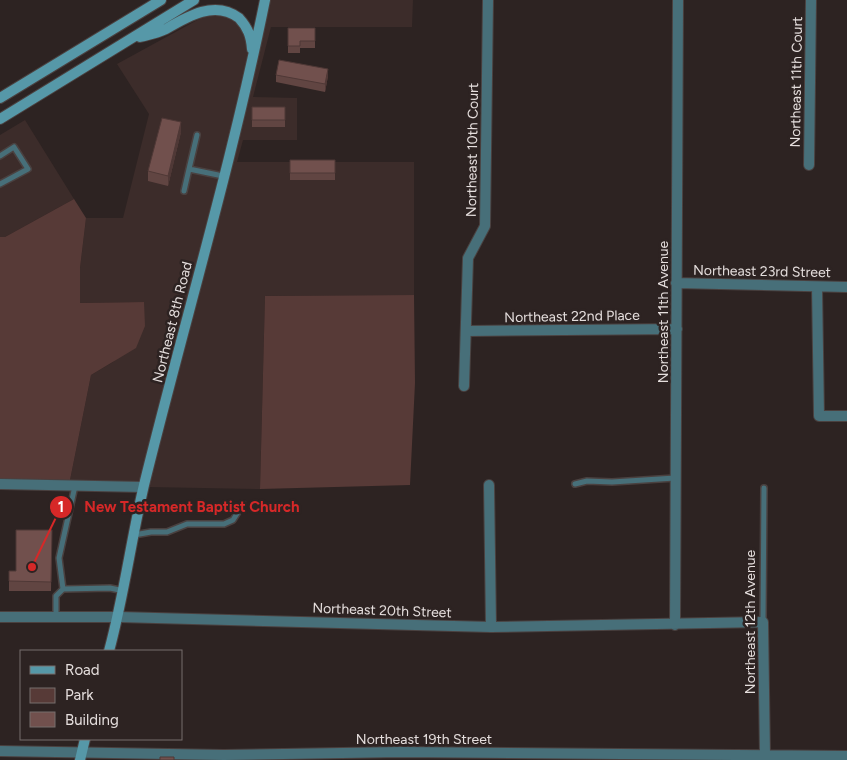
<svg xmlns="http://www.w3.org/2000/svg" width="847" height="760" font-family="Figtree,sans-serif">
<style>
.built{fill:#3c2c2a}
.green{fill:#573a37}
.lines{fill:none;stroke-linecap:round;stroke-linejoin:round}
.service-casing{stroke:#4a4140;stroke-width:8}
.minor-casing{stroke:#4a4140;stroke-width:12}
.secondary-casing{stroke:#4a4140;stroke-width:12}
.service{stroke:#476f79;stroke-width:5}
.minor{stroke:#476f79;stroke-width:10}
.secondary{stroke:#5698a8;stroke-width:10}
.wall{fill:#614542}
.shaded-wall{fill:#4f3836}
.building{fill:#71504d;stroke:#4f3836}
.labels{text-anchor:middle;stroke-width:5;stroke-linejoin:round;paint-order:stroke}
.street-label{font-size:14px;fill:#e5dedd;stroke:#2d2322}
.leader{fill:none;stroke:#d62828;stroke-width:2}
.callout-dot{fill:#d62828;stroke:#2d2322;stroke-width:2}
.mark-label{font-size:15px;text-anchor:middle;font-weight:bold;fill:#fff}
.callout-label{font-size:15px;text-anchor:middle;font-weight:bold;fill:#d62828;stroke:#2d2322;stroke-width:5;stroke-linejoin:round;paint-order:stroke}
</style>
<rect width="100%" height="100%" fill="#2d2322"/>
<!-- built -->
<path class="built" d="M 269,0 L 413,0 L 412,27 L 271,27 L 253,97 L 297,98 L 297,140 L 243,140 L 237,162 L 414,162 L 414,295 L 265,296 L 260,489 L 148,487 L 257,62 Z
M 212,12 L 234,20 L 243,29 L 247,42 L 248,61 L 140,482 L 70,480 L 91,375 L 113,362 L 144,302 L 80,303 L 80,268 L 86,218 L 123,218 L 149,114 L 117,64 Z
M 25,120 L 74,199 L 5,237 L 0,237 L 0,135 Z"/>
<!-- green -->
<path class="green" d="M 74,199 L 86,218 L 80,268 L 80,303 L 144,302 L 145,326 L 136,348 L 91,375 L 70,480 L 0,479 L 0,237 L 5,237 Z
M 414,295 L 415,383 L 410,485 L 260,489 L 265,296 Z"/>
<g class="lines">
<!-- service casing -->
<g class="service-casing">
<path id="service" d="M 197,135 L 189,169 L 223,176
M 0,156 L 14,147 L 28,169 L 0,184
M 184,191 L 189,169
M 575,484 L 587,481 L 612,482 L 675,478
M 134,535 L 151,532 L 167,532 L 187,524 L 224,524 L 233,520 L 243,504
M 63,589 L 59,558 L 75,486
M 56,617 L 56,596 L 63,589 L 110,588 L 124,591
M 763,622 L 764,488"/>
</g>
<!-- minor casing -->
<g class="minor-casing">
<path id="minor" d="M 809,165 L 811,0
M 676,283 L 847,287
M 817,287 L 819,416 L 847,416
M 467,331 L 677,329
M 464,386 L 468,258 L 485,226 L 488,0
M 0,484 L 143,487
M 489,485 L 491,627
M 0,617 L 119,617 L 491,627 L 763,622 L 765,756
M 675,625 L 678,0
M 0,751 L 224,755 L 401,752 L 847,756"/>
</g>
<!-- secondary casing -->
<g class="secondary-casing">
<path id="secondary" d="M 140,37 C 148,35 158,33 166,29 C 188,16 215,0 239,18 C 248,28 251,36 252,49
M 0,98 L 161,0
M 0,119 L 194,0
M 109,651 C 124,596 131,540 144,485 C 184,323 232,163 265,0
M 80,760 L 85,739"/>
</g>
<!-- service -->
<use href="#service" class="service"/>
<!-- minor -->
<use href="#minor" class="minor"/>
<!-- secondary -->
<use href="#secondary" class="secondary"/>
</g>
<!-- wall -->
<path class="wall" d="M 288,28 L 315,28 L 315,48 L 300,48 L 300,53 L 288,53 Z
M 276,75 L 328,76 L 325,92 L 276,82 Z
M 252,107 L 285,107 L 285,127 L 252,127 Z
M 181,132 L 168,186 L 148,181 L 148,171 Z
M 290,160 L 335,160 L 335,180 L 290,180 Z
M 52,530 L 51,591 L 9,591 L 9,571 L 16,571 Z"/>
<!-- shaded-wall -->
<path class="shaded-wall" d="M 328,69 L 328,76 L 325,92 L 325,84 Z
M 181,122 L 181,132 L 168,186 L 168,176 Z"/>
<!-- building -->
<path class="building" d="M 288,28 L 315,28 L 315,41 L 300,41 L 300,46 L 288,46 Z
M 279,60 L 328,69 L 325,84 L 276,75 Z
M 252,107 L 285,107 L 285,120 L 252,120 Z
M 162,118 L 181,122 L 168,176 L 148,171 Z
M 290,160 L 335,160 L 335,173 L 290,173 Z
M 16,530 L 52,530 L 51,582 L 9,581 L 9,571 L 16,571 Z
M 160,757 L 174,757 L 174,760 L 160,760 Z"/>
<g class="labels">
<!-- street labels -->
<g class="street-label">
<text transform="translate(796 82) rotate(-89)" y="5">Northeast 11th Court</text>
<text transform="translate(472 150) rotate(-89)" y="5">Northeast 10th Court</text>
<text transform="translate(762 271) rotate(1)" y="5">Northeast 23rd Street</text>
<text transform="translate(663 312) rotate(-90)" y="5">Northeast 11th Avenue</text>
<text transform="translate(572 316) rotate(-1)" y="5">Northeast 22nd Place</text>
<text transform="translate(172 322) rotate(-76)" y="5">Northeast 8th Road</text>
<text transform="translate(382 610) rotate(2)" y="5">Northeast 20th Street</text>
<text transform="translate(750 622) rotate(-90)" y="5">Northeast 12th Avenue</text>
<text x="424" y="744">Northeast 19th Street</text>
</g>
</g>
<!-- callouts -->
<path class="leader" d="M32 567L61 507"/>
<g class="callout-dot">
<circle cx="32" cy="567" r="5"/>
<circle cx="61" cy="507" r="12"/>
</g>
<g class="mark-label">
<text x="61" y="512">1</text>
</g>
<g class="callout-label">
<text x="192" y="512">New Testament Baptist Church</text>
</g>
<!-- legend -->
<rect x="20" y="650" width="162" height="90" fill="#2d2322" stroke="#776e6d"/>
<rect x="30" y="666" width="25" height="8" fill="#5698a8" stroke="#776e6d"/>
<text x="65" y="675" font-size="15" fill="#e5dedd">Road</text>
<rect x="30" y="688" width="25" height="15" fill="#573a37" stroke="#776e6d"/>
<text x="65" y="700" font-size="15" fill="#e5dedd">Park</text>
<rect x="30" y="712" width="25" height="15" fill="#71504d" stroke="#776e6d"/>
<text x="65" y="725" font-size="15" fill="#e5dedd">Building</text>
</svg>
